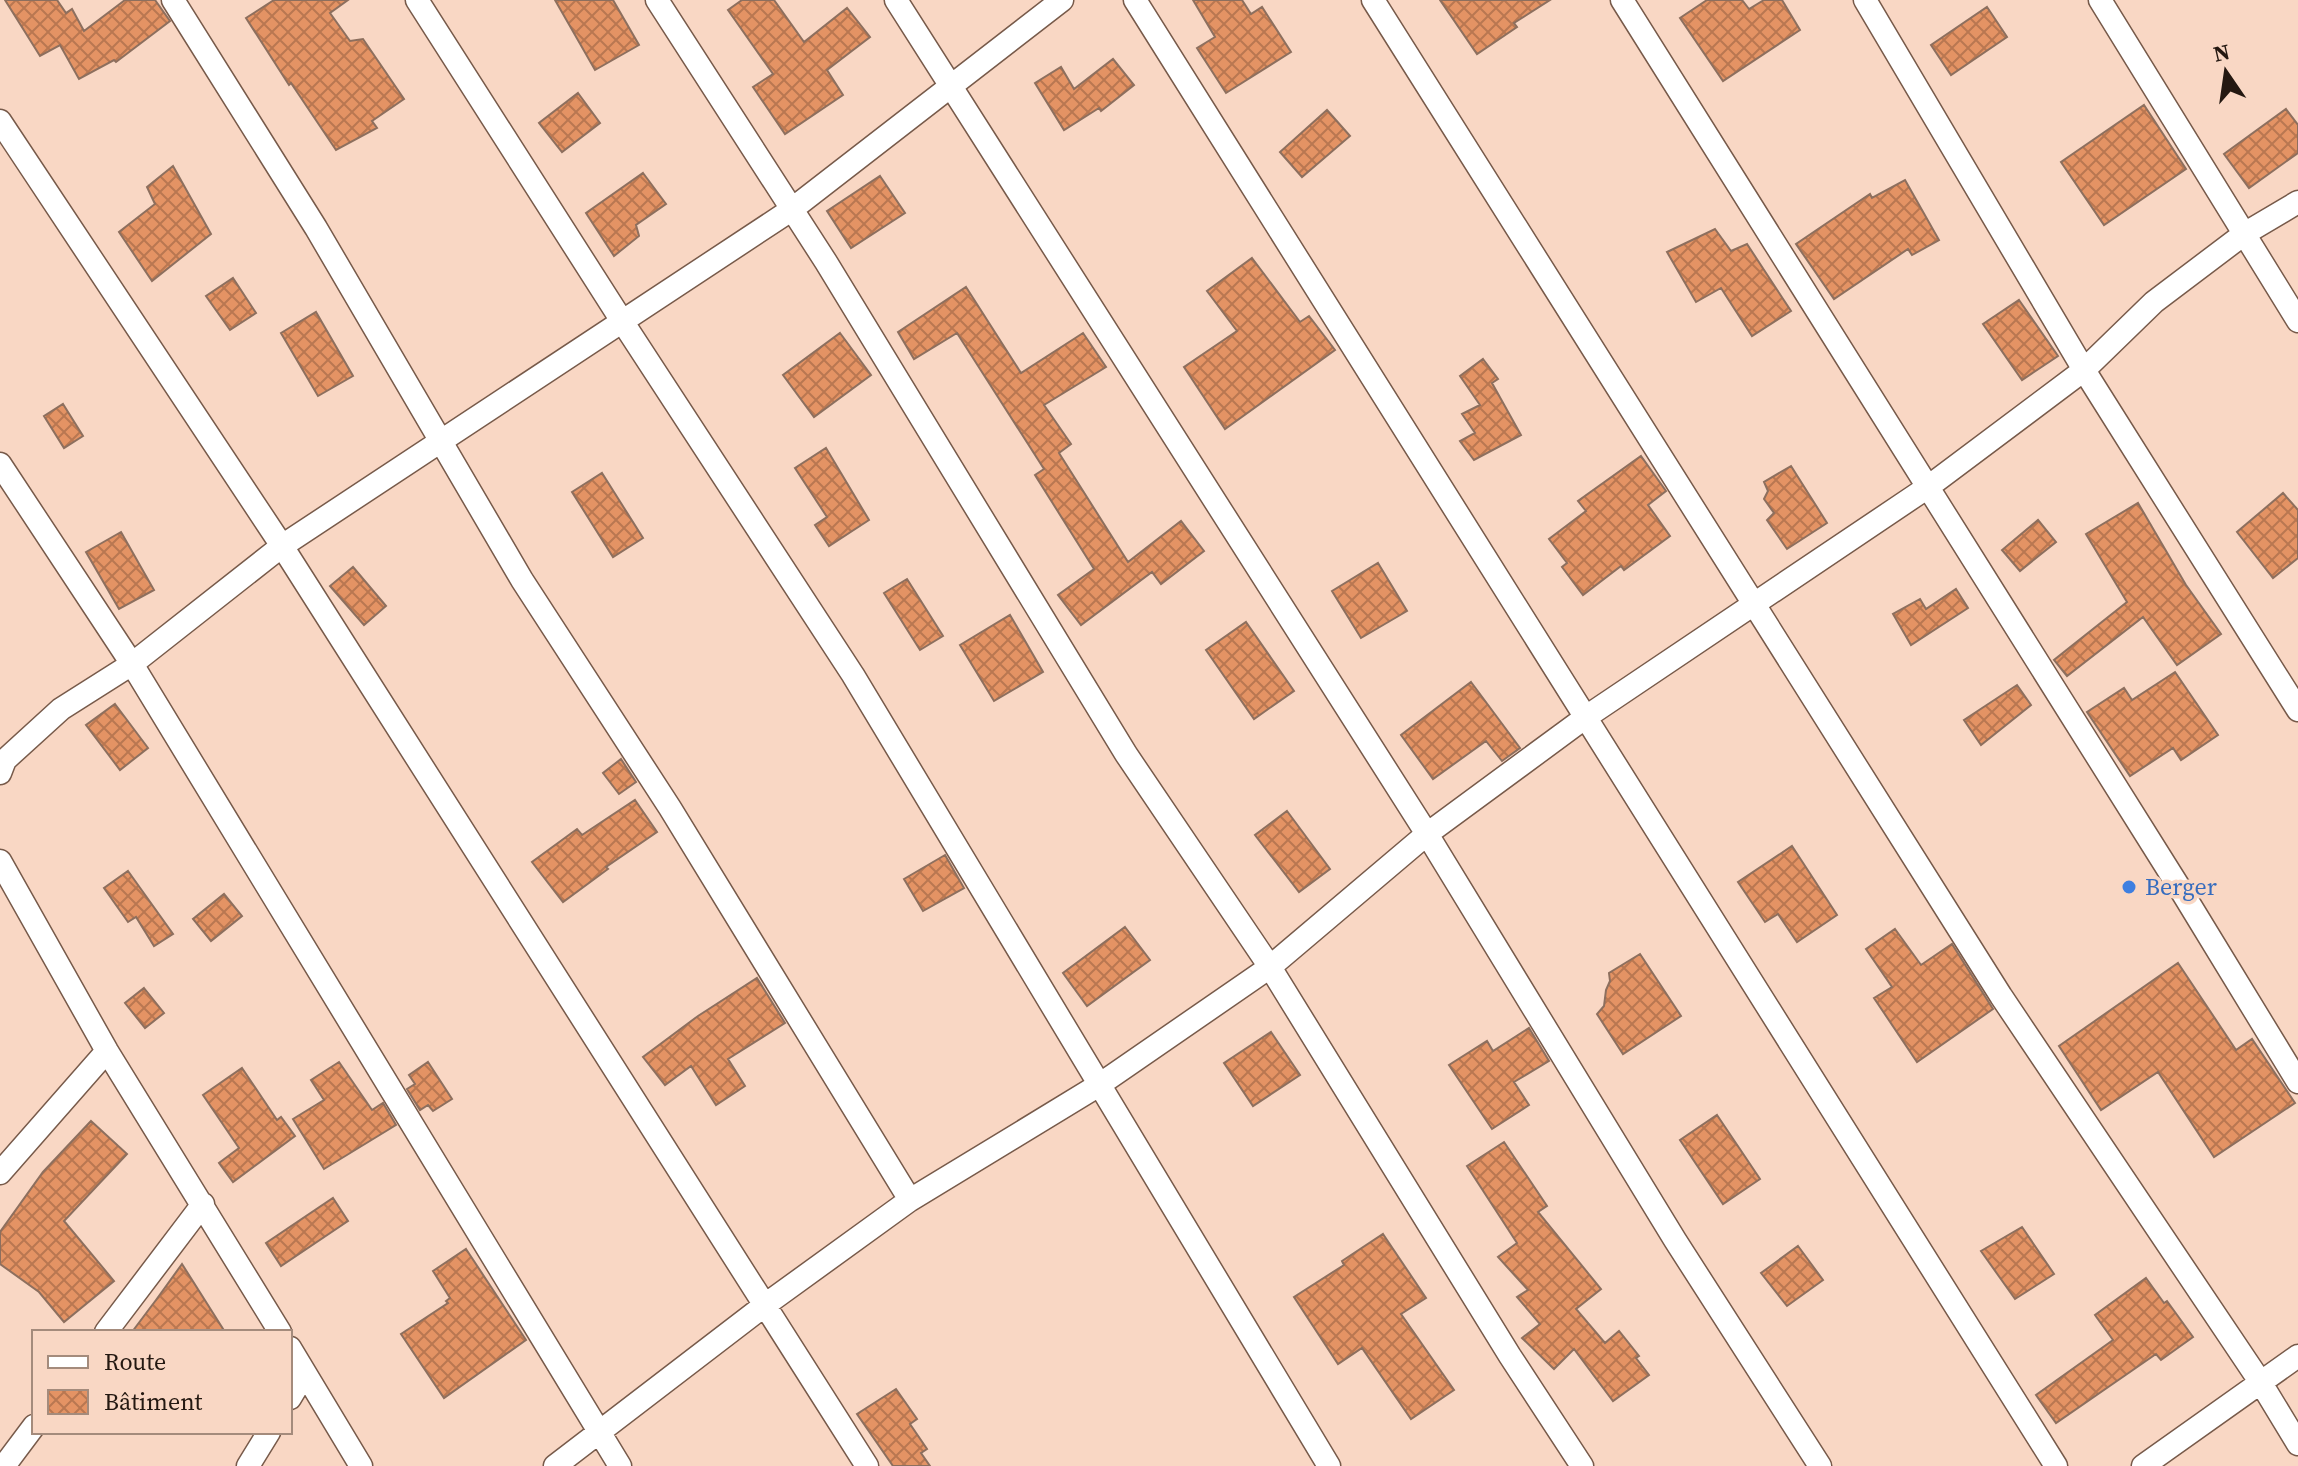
<svg xmlns="http://www.w3.org/2000/svg" width="2298" height="1466" font-family="'Source Serif 4',serif">
<style>
.building{fill:url(#building-cross-hatch);stroke:#8d6f5e;stroke-width:2}
.lines{fill:none;stroke-linecap:round;stroke-linejoin:round}
.minor-casing{stroke:#775a4a;stroke-width:25}
.minor{stroke:#fff;stroke-width:22}
.shop-dot{fill:#3f7fe0;stroke:#f9d7c4;stroke-width:3}
.labels{text-anchor:middle;stroke-width:7;stroke-linejoin:round;paint-order:stroke}
.shop-label{font-size:24px;fill:#366cbe;stroke:#f9d7c4;text-anchor:start}
</style>
<defs>
<pattern id="building-cross-hatch" width="8" height="8" patternUnits="userSpaceOnUse" patternTransform="scale(2)"><rect width="8" height="8" fill="#e49364"/><path d="M0 0l8 8M0 8l8-8" fill="none" stroke="#b97751"/></pattern>
</defs>
<rect width="100%" height="100%" fill="#f9d7c4"/>
<!-- building -->
<path class="building" d="M 5,0 L 57,0 L 66,13 L 72,9 L 84,31 L 125,0 L 155,0 L 170,21 L 116,62 L 114,60 L 79,79 L 60,45 L 40,56 Z
M 274,0 L 348,0 L 330,13 L 350,41 L 363,39 L 404,99 L 372,121 L 377,128 L 336,150 L 291,83 L 289,85 L 246,18 Z
M 555,0 L 613,0 L 639,45 L 595,70 Z
M 742,0 L 774,0 L 804,42 L 847,8 L 870,37 L 827,70 L 843,95 L 785,134 L 753,87 L 773,74 L 728,10 Z
M 1193,0 L 1242,0 L 1251,14 L 1262,7 L 1291,52 L 1226,93 L 1197,48 L 1215,37 Z
M 1440,0 L 1550,0 L 1514,23 L 1517,27 L 1477,54 Z
M 1707,0 L 1742,0 L 1749,9 L 1764,0 L 1782,0 L 1800,30 L 1723,81 L 1680,18 Z
M 1987,7 L 2007,37 L 1951,75 L 1931,45 Z
M 1113,59 L 1134,85 L 1101,111 L 1099,108 L 1064,130 L 1035,83 L 1061,67 L 1074,89 Z
M 578,93 L 600,123 L 562,152 L 539,123 Z
M 2144,105 L 2186,169 L 2104,225 L 2061,162 Z
M 2286,109 L 2298,125 L 2298,153 L 2249,188 L 2224,154 Z
M 1327,110 L 1350,136 L 1302,177 L 1280,152 Z
M 173,166 L 211,234 L 152,281 L 119,232 L 155,204 L 147,187 Z
M 643,173 L 666,204 L 636,225 L 639,236 L 614,256 L 586,213 Z
M 880,176 L 905,213 L 851,248 L 827,211 Z
M 1905,180 L 1939,240 L 1912,255 L 1908,249 L 1834,299 L 1796,244 L 1870,194 L 1872,198 Z
M 1715,229 L 1731,251 L 1747,244 L 1791,311 L 1752,336 L 1721,288 L 1696,302 L 1667,252 Z
M 1252,258 L 1300,322 L 1309,316 L 1335,350 L 1225,429 L 1184,367 L 1237,331 L 1207,291 Z
M 233,278 L 256,313 L 230,330 L 206,296 Z
M 966,287 L 1021,373 L 1083,333 L 1106,367 L 1044,405 L 1071,444 L 1059,453 L 1128,562 L 1181,521 L 1204,551 L 1161,584 L 1152,572 L 1081,625 L 1058,595 L 1094,569 L 1035,475 L 1044,469 L 957,333 L 914,359 L 898,332 Z
M 2019,300 L 2058,356 L 2022,380 L 1983,324 Z
M 316,312 L 353,376 L 318,396 L 281,333 Z
M 840,333 L 871,375 L 814,417 L 783,375 Z
M 1483,359 L 1498,379 L 1492,383 L 1521,435 L 1474,460 L 1460,441 L 1475,433 L 1462,414 L 1480,405 L 1460,376 Z
M 63,404 L 83,436 L 64,448 L 44,416 Z
M 826,448 L 869,520 L 829,546 L 815,525 L 827,517 L 795,468 Z
M 1641,456 L 1666,491 L 1648,505 L 1670,536 L 1624,570 L 1621,566 L 1583,595 L 1562,567 L 1567,563 L 1549,539 L 1586,511 L 1578,501 Z
M 1791,466 L 1827,523 L 1787,549 L 1767,520 L 1774,513 L 1764,499 L 1768,491 L 1764,482 Z
M 602,473 L 643,538 L 613,557 L 572,492 Z
M 2283,493 L 2298,510 L 2298,558 L 2273,578 L 2237,532 Z
M 2138,503 L 2186,585 L 2221,634 L 2177,665 L 2143,617 L 2067,676 L 2054,660 L 2127,602 L 2086,534 Z
M 2038,520 L 2056,542 L 2020,571 L 2002,550 Z
M 121,532 L 154,590 L 119,609 L 86,552 Z
M 1378,563 L 1407,611 L 1361,638 L 1332,591 Z
M 353,567 L 386,606 L 364,625 L 330,586 Z
M 907,579 L 943,636 L 920,650 L 884,593 Z
M 1956,589 L 1968,608 L 1911,645 L 1893,614 L 1920,599 L 1926,609 Z
M 1010,615 L 1043,672 L 994,701 L 960,645 Z
M 1246,622 L 1294,691 L 1254,719 L 1206,650 Z
M 2175,672 L 2218,735 L 2181,760 L 2173,748 L 2130,776 L 2087,712 L 2124,688 L 2132,700 Z
M 1471,682 L 1520,748 L 1502,761 L 1486,741 L 1433,779 L 1401,735 Z
M 2017,685 L 2031,705 L 1981,745 L 1964,720 Z
M 115,704 L 148,748 L 120,770 L 86,725 Z
M 621,759 L 636,782 L 619,794 L 603,773 Z
M 635,800 L 657,832 L 606,867 L 608,869 L 563,902 L 532,862 L 577,829 L 582,835 Z
M 1287,811 L 1330,869 L 1299,892 L 1255,835 Z
M 1792,846 L 1837,915 L 1797,942 L 1778,914 L 1765,922 L 1738,882 Z
M 945,855 L 964,888 L 923,911 L 904,879 Z
M 128,871 L 173,934 L 154,946 L 136,917 L 128,922 L 104,888 Z
M 224,894 L 242,916 L 211,941 L 193,919 Z
M 1125,927 L 1150,960 L 1087,1006 L 1063,973 Z
M 1895,929 L 1921,965 L 1952,944 L 1993,1009 L 1917,1062 L 1874,998 L 1892,987 L 1866,949 Z
M 1640,954 L 1681,1016 L 1623,1054 L 1597,1014 L 1604,1006 L 1606,990 L 1610,981 L 1609,973 Z
M 2178,963 L 2236,1050 L 2252,1039 L 2295,1103 L 2214,1157 L 2158,1072 L 2101,1110 L 2059,1046 Z
M 757,978 L 785,1023 L 728,1059 L 745,1086 L 716,1105 L 691,1066 L 665,1085 L 643,1057 L 698,1016 Z
M 144,988 L 164,1013 L 145,1028 L 125,1003 Z
M 1529,1028 L 1549,1061 L 1514,1082 L 1529,1105 L 1492,1129 L 1449,1065 L 1487,1041 L 1493,1051 Z
M 1271,1032 L 1300,1075 L 1253,1106 L 1224,1063 Z
M 339,1062 L 372,1110 L 383,1103 L 396,1125 L 324,1169 L 293,1119 L 324,1100 L 311,1080 Z
M 428,1062 L 452,1099 L 433,1111 L 428,1105 L 420,1110 L 407,1089 L 415,1084 L 409,1075 Z
M 242,1068 L 277,1120 L 281,1117 L 295,1136 L 233,1182 L 219,1163 L 239,1148 L 203,1095 Z
M 1717,1115 L 1760,1179 L 1723,1204 L 1680,1140 Z
M 91,1121 L 127,1154 L 64,1221 L 114,1281 L 64,1322 L 39,1292 L 0,1264 L 0,1232 L 43,1172 Z
M 1504,1142 L 1547,1206 L 1538,1212 L 1601,1289 L 1576,1309 L 1605,1343 L 1619,1331 L 1639,1356 L 1636,1358 L 1649,1375 L 1613,1401 L 1574,1349 L 1554,1369 L 1522,1338 L 1540,1324 L 1517,1297 L 1528,1290 L 1498,1257 L 1517,1243 L 1467,1166 Z
M 333,1198 L 348,1221 L 281,1266 L 266,1243 Z
M 2022,1227 L 2054,1274 L 2015,1299 L 1981,1251 Z
M 1383,1234 L 1426,1298 L 1401,1314 L 1454,1390 L 1411,1419 L 1362,1348 L 1338,1364 L 1294,1297 L 1344,1265 L 1342,1261 Z
M 1798,1246 L 1823,1280 L 1787,1306 L 1761,1273 Z
M 466,1249 L 526,1340 L 444,1398 L 401,1334 L 448,1303 L 446,1301 L 450,1298 L 433,1271 Z
M 182,1264 L 225,1332 L 132,1332 L 156,1300 Z
M 2146,1278 L 2164,1303 L 2167,1301 L 2193,1337 L 2161,1360 L 2156,1354 L 2056,1423 L 2036,1395 L 2113,1340 L 2095,1315 Z
M 896,1389 L 917,1419 L 910,1424 L 927,1449 L 921,1453 L 930,1466 L 893,1466 L 857,1414 Z"/>
<g class="lines">
<!-- minor casing -->
<g class="minor-casing">
<path id="minor" d="M 173,0 L 316,228 L 522,580 L 670,808 L 910,1200
M 417,0 L 622,321 L 853,675 L 1329,1466
M 657,0 L 826,262 L 1126,754 L 1270,967 L 1510,1356 L 1582,1466
M 896,0 L 1427,834 L 1675,1240 L 1820,1466
M 1135,0 L 2056,1466
M 1373,0 L 2001,996 L 2261,1383 L 2298,1444
M 1622,0 L 2179,887 L 2298,1082
M 1865,0 L 2084,370 L 2298,710
M 2100,0 L 2298,321
M 0,121 L 282,546 L 867,1466
M 0,464 L 132,664 L 620,1466
M 0,773 L 5,760 L 61,709 L 132,664 L 282,546 L 791,210 L 1062,0
M 0,861 L 107,1051 L 280,1332
M 0,1173 L 107,1051
M 106,1332 L 203,1204
M 290,1348 L 361,1466
M 290,1398 L 305,1373
M 4,1466 L 34,1426
M 248,1466 L 269,1432
M 555,1466 L 765,1305 L 910,1200 L 1099,1085 L 1270,967 L 1427,834 L 1586,717 L 1928,487 L 2084,370 L 2154,302 L 2244,234 L 2298,202
M 2143,1466 L 2298,1356"/>
</g>
<!-- minor -->
<use href="#minor" class="minor"/>
</g>
<!-- markers -->
<circle class="shop-dot" cx="2129" cy="887" r="8"/>
<g class="labels">
<!-- shop labels -->
<g class="shop-label">
<text x="2145" y="895">Berger</text>
</g>
</g>
<!-- legend -->
<rect x="32" y="1330" width="260" height="104" fill="#f9d7c4" stroke="#a48b7c" stroke-width="2"/>
<rect x="48" y="1356" width="40" height="12" fill="#ffffff" stroke="#a48b7c" stroke-width="2"/>
<text x="104" y="1370" font-size="24" fill="#241811">Route</text>
<rect x="48" y="1390" width="40" height="24" fill="url(#building-cross-hatch)" stroke="#a48b7c" stroke-width="2"/>
<text x="104" y="1410" font-size="24" fill="#241811">Bâtiment</text>
<!-- north arrow -->
<g transform="translate(2226 72) rotate(347)" stroke="#f9d7c4" stroke-width="6" paint-order="stroke">
<path d="M0-6L14 30L0 20L-14 30Z" fill="#241811"/>
<text y="-12" font-size="22" font-weight="bold" text-anchor="middle" fill="#241811">N</text>
</g>
</svg>
